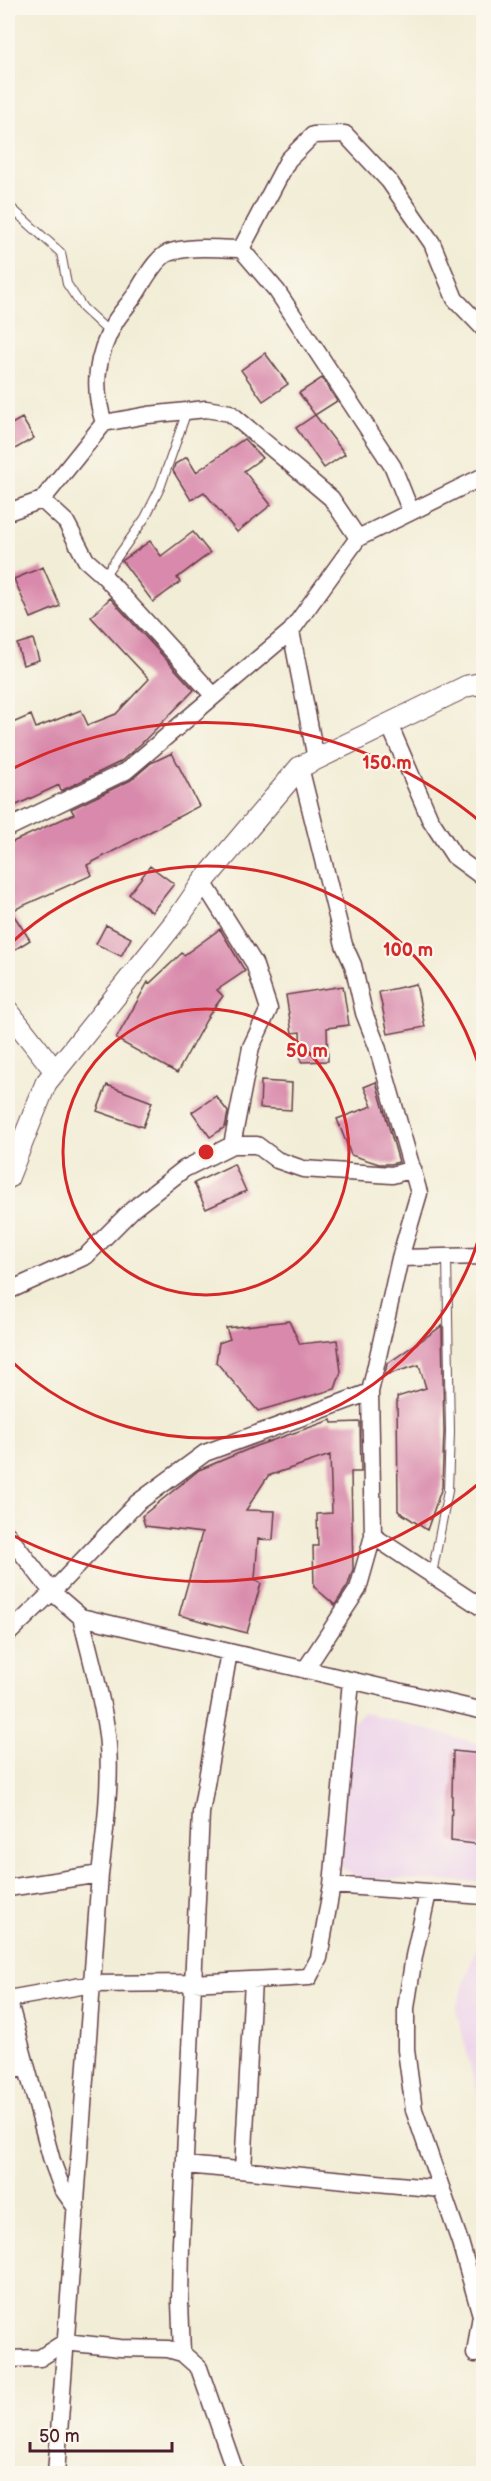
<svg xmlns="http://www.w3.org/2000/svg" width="491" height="2481" font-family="'Balsamiq Sans',sans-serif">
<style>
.built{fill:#ecd1ea}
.building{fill:#d98aac}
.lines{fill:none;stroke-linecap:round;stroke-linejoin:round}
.service-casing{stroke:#633e45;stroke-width:10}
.minor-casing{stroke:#633e45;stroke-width:19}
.tertiary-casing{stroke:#633e45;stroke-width:23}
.service{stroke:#fff;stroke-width:8}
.minor{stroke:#fff;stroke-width:16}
.tertiary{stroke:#fff;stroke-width:21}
.ring{fill:none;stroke:#d62828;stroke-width:3}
.centre{fill:#d62828;stroke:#fbf7ec;stroke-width:3}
.ring-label{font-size:18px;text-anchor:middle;font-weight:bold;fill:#d62828;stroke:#fbf7ec;stroke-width:4.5;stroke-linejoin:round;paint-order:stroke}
</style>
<rect width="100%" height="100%" fill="#fbf7ec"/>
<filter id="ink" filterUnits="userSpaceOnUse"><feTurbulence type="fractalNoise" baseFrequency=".0167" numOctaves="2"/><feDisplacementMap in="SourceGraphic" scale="12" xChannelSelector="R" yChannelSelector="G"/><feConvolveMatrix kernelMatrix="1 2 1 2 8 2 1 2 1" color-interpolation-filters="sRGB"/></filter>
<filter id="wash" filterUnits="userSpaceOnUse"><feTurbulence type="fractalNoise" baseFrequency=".008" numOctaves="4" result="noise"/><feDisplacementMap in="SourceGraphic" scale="24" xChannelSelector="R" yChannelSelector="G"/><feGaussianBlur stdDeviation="1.35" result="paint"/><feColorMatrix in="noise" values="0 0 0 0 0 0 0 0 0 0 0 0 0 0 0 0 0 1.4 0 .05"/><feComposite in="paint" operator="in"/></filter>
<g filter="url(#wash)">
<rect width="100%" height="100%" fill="#f2edd6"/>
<!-- built -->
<path class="built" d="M 363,1712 L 483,1745 L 483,1882 L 357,1878 L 339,1865 L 353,1723 Z
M 482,1930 L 483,1930 L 483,2108 L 478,2096 L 456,2009 Z"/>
<g id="blocks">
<!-- building -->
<path class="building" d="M 265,353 L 288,384 L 263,401 L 241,370 Z
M 322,378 L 337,401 L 315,415 L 299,393 Z
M 315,415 L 345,454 L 324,468 L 296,428 Z
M 22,418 L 34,438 L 8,453 L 8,426 Z
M 244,439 L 262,458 L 244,471 L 271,505 L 237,532 L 204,492 L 191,500 L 173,471 L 175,464 L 187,457 L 196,472 Z
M 193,532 L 210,553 L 177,578 L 180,582 L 153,602 L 122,561 L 150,541 L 161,556 Z
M 43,567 L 60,606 L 31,618 L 14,579 Z
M 110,598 L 194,690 L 142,743 L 120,762 L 61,791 L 59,785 L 8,809 L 8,746 L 12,744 L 8,725 L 31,715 L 36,728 L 81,710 L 88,725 L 116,714 L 149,679 L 91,617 Z
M 33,639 L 39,660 L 23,665 L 17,644 Z
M 172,753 L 199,806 L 87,865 L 92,875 L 11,911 L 30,940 L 8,954 L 8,844 L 74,814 L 71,809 L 131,780 L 151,763 Z
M 150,866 L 174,884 L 152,912 L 129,894 Z
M 106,925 L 131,938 L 121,956 L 96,944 Z
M 220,929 L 245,971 L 217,990 L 223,996 L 209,1015 L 177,1073 L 116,1039 L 148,982 L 150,983 L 182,953 L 184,955 Z
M 416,984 L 425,1027 L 388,1034 L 379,992 Z
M 343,986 L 349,1025 L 327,1028 L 328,1061 L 301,1062 L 300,1032 L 292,1033 L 286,995 Z
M 261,1081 L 292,1083 L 291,1110 L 260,1108 Z
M 376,1082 L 399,1162 L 391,1164 L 379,1164 L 351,1155 L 337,1119 L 372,1106 L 364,1087 Z
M 107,1085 L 152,1102 L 143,1127 L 97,1111 Z
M 216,1096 L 228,1112 L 225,1127 L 210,1137 L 192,1112 Z
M 234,1164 L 246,1191 L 206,1209 L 194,1183 Z
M 289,1321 L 300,1344 L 337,1340 L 341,1372 L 335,1389 L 258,1411 L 216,1362 L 219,1343 L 230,1339 L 226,1328 Z
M 442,1326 L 444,1432 L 442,1487 L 427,1530 L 398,1511 L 397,1397 L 426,1388 L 419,1365 L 385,1375 L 387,1364 Z
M 331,1420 L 332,1423 L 360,1422 L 361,1472 L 351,1472 L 353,1569 L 348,1585 L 335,1605 L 314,1587 L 313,1546 L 318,1546 L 317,1514 L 332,1513 L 330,1455 L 268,1476 L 246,1510 L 275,1511 L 273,1540 L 258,1539 L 255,1579 L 261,1583 L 247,1633 L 179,1615 L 202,1533 L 145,1526 L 142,1516 L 199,1470 L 256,1446 Z
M 453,1751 L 483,1754 L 483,1845 L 451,1841 Z"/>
</g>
</g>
<g filter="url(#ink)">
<use href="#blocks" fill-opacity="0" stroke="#633e45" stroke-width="1.5"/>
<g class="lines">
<!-- service casing -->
<g class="service-casing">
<path id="service" d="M 8,205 L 61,253 L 67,284 L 83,308 L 110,333
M 104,576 L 145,518 L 160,488 L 187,411
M 432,1574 L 448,1491 L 450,1432 L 447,1257"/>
</g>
<!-- minor casing -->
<g class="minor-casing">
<path id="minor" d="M 241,249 L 288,160 L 313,135 L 345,134 L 389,181 L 432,243 L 455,299 L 484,329
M 104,423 C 92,387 96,356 115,322 C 121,312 130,303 137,292 C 143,282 156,258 168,253 C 190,245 218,249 241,249 L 277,291 L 393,467 L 411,512
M 42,500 L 104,423 L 148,415 L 206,409 L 230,413 L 331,498 L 358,538
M 8,512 L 42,500 L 66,522 L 86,560 L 104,576 L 214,696 L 126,771 L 8,828
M 291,631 L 316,759
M 214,696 L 291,631 L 358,538 L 484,476
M 389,724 L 430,819 L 454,856 L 484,878
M 300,767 L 344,945 L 353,965 L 364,1013 L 377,1046 L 419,1193 L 400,1258
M 203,882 L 254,963 L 269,1009 L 251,1047 L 232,1145
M 8,1291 L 86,1256 L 133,1209 L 184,1169 L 232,1145 L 257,1145 L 277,1160 L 303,1169 L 392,1175 L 413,1169
M 8,1535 L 52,1592 L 81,1617 L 229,1652 L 201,1813 L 181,2243 L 180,2302 L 182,2353
M 373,1536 L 484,1609
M 8,1634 L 52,1592 L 137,1503 L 205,1453 L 370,1392 L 400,1258 L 484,1256
M 229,1652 L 484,1711
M 305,1670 L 358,1589 L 373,1536 L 370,1392
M 332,1885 L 351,1681
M 8,1888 L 100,1874
M 428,1893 L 414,1956 L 406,2008 L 406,2050 L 414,2110 L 460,2242 L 481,2315 L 475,2354
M 8,1998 L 52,2161 L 62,2188 L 76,2208
M 8,1999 L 92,1984 L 192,1983 L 309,1977 L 319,1958 L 332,1885 L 484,1896
M 8,2072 L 24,2067
M 185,2165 L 441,2189
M 243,2170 L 253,1980
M 8,2359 L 40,2358 L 65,2342 L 120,2348 L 168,2349 L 182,2353 L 199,2368 L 236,2474
M 56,2474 L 100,1874 C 105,1833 112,1776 107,1735 C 102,1695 90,1656 81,1617"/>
</g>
<!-- tertiary casing -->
<g class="tertiary-casing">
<path id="tertiary" d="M 8,1011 L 55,1071
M 8,1178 L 46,1083 L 179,917 L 203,882 L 300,767 L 467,686 L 484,683"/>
</g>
<!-- service -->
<use href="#service" class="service"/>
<!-- minor -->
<use href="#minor" class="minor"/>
<!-- tertiary -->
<use href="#tertiary" class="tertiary"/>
</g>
</g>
<!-- distance rings -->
<g class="ring">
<circle cx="206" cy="1152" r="143"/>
<path d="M483 1224A286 286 0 0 1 9 1359M9 945A286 286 0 0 1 483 1080"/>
<path d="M482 1481A429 429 0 0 1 8 1533M8 771A429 429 0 0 1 482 823"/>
</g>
<circle cx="206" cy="1152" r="9" class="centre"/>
<g class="ring-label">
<text x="387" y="769">150 m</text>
<text x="408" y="956">100 m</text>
<text x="307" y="1057">50 m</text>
</g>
<!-- margin -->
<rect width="491" height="2481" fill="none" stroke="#fbf7ec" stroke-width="30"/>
<!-- scale -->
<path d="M30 2442v9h142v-9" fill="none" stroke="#4a1f2b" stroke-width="3"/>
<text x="39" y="2442" font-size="18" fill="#4a1f2b" stroke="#fbf7ec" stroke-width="4.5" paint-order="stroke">50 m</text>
</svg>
